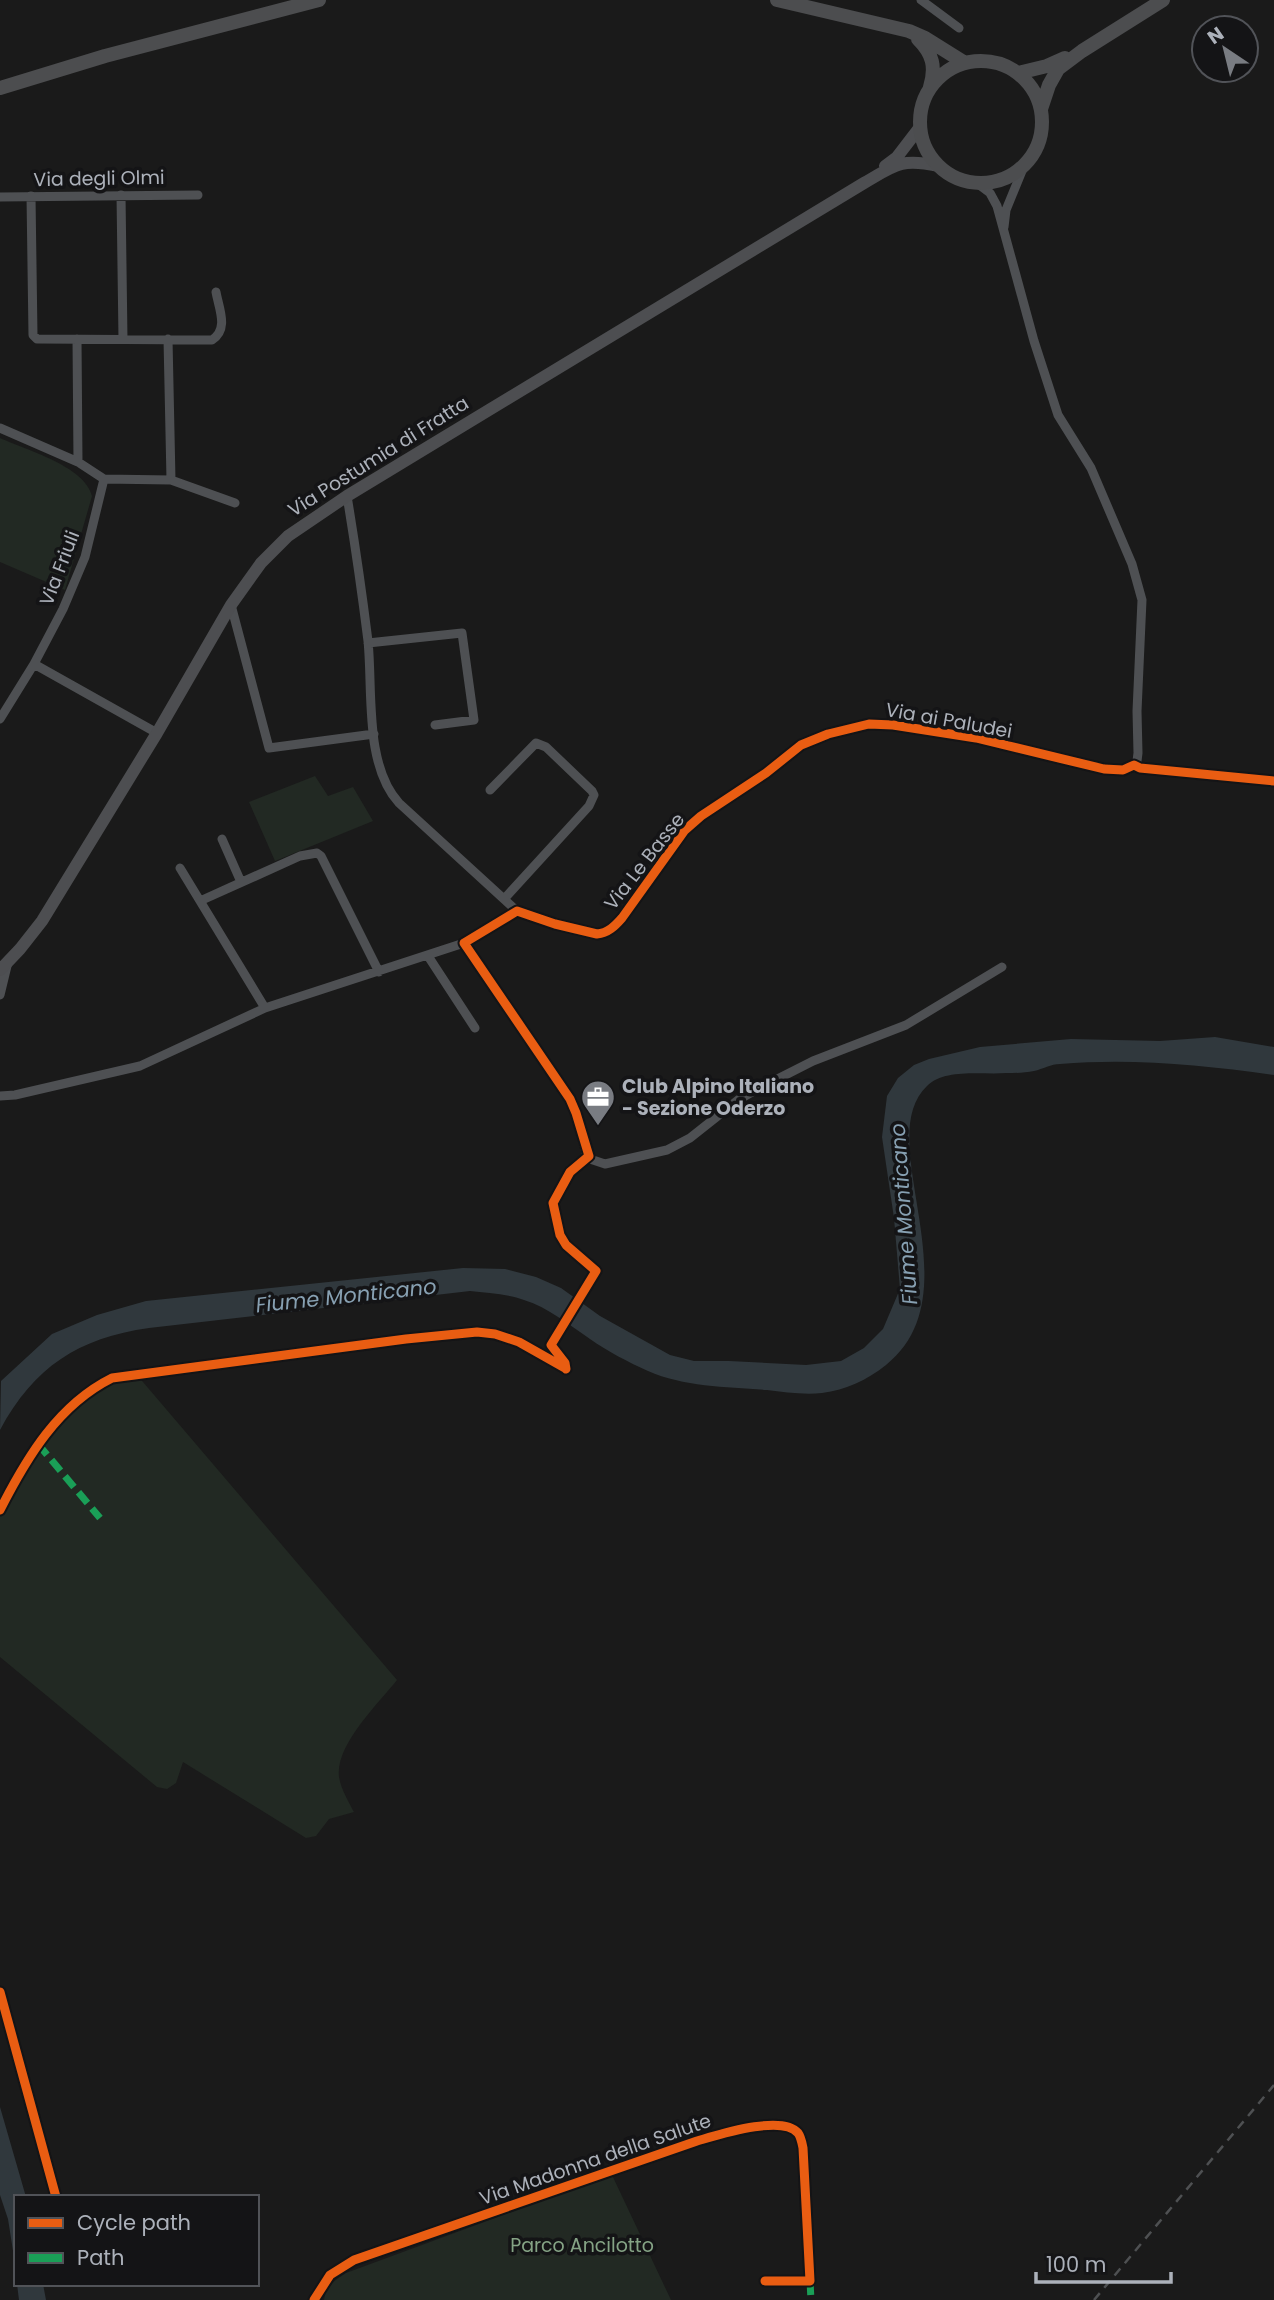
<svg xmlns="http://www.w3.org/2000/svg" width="1274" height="2300" font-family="Poppins,sans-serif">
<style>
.green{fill:#222923}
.water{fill:#30383d}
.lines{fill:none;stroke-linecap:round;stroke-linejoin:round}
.minor{stroke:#4e5053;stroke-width:9}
.secondary{stroke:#4d4e51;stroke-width:12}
.primary{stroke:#4c4d4f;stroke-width:14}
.rail{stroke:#4e5052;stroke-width:2.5;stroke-dasharray:9 7;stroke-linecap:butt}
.quiet{stroke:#1a9f57;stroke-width:7;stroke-dasharray:14 7;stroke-linecap:butt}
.cycleway-casing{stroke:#141416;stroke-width:13}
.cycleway{stroke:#e95d12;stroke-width:9}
.labels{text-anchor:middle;stroke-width:7;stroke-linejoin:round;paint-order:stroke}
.street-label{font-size:19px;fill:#acb1ba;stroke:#141416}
.poi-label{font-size:19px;font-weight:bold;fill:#acb1ba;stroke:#141416;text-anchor:start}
.park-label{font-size:19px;fill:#85a385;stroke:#141416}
.water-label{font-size:21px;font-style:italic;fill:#87a0b2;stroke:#141416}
</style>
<rect width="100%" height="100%" fill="#1a1a1a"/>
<!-- green -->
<path class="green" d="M 0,438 C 26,450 85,466 92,496 L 65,590 L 0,562 Z
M 315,776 L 328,796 L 353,787 L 373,821 L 275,861 L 249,802 Z
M 137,1375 L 397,1680 C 378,1704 335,1745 339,1777 C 341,1789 348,1801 354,1812 L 329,1819 L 316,1836 L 306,1838 L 183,1762 L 176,1783 L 167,1789 L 157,1787 L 0,1657 L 0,1510 L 38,1444 L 68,1407 L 91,1389 L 112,1378 Z
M 612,2175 L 671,2300 L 324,2300 C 326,2286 335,2280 346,2273 Z"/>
<!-- water -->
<path class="water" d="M 1215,1037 L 1274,1047 L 1274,1075 C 1203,1065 1132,1058 1060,1064 C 1051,1064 1043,1069 1034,1071 C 1025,1073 1015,1073 1006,1073 C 982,1075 945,1068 927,1086 C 870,1140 977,1292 886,1365 C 867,1380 846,1390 822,1393 C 804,1395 784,1392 767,1390 C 728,1387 684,1387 648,1371 C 628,1362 607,1351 590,1339 C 568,1324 549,1308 524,1300 C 508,1294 487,1293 470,1291 L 149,1328 C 78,1338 34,1367 0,1430 L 1,1381 L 52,1334 L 97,1315 L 146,1301 L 463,1268 L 505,1269 L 536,1277 L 561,1288 L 600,1316 L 670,1355 L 694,1361 L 729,1361 L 806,1365 L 841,1361 L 864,1348 L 883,1329 L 900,1289 L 894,1218 L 882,1137 L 887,1096 L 898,1078 L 914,1065 L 929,1059 L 980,1047 L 1071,1039 L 1160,1041 Z
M 0,2107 L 26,2197 L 16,2197 L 16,2270 L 8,2219 L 0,2195 Z
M 17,2284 L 43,2284 L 46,2300 L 19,2300 Z"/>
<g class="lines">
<!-- minor -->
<path class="minor" d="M 921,0 L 959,28
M 121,195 L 123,339
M 31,196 L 33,335 L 37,339 L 212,340 C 229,329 219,309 216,292
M 0,197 L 198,195
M 1004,227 L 1006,210 L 1024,166
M 77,339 L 78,462
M 168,339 L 171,480
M 0,428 L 78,462 L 104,479 L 171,480 L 235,503
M 104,479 L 85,557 L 63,609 L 34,664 L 157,733
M 347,496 C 355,544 362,593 368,641 C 373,690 364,765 399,803 L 517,911 L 555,924 L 597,934 C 608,933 615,926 622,918 L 685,830 L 701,816 L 766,773 L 801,745 L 828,734 L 869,724 L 893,725 L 976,738 L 1104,769 L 1129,769 L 1137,761 L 1138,753 L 1137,711 L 1142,600 L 1132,564 L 1091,468 L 1058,415 L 1034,341 L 997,206 L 990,193 L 978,184
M 231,605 L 269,748 L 374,734
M 368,643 L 462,633 L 474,720 L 435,725
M 0,719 L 34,664
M 490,790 L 536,743 L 546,747 L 592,791 L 594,795 L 589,806 L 505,898
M 222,839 L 241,882
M 180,868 L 265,1008
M 200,901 L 300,856 L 317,853 L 321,856 L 379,972
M 464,943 L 570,1099 L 576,1113 L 586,1153 L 590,1159 L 605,1164 L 667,1150 L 690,1138 L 738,1100 L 752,1092 L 813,1061 L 906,1025 L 1002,967
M 428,956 L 475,1028
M 0,995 L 8,962
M 0,1096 L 15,1095 L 140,1066 L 265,1008 L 464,943 L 517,911
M 314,2300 L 330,2275 L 354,2260 L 697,2141 C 718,2135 782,2114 798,2133 C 801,2137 802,2143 803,2148 L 810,2281 L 765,2281"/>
<!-- secondary -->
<path class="secondary" d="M 885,166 L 897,157 L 920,127
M 0,970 L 20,949 L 42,921 L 157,733 L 231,605 L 261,563 L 288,536 L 347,496 L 864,183 C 895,165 901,158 938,166"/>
<!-- primary -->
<path class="primary" d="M 777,0 L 909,31 L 925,38 L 965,63
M 918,39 C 933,54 936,67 930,87
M920 122a61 61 0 1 1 122 0a61 61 0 1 1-122 0Z
M 1018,73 L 1047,66 L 1065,58
M 0,88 L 105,56 L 319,0
M 1041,109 L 1049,85 L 1058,69 L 1082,51 L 1163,0"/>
<!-- rail -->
<path class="rail" d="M 1094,2300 L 1274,2085"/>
<!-- quiet -->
<path class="quiet" d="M 38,1444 L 100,1518
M 810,2281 L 811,2300"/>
<!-- cycleway casing -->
<g class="cycleway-casing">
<path id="cycleway" d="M 566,1369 L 565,1363 L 551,1345 L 596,1271 L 566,1245 L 560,1235 L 553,1203 L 570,1172 L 589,1156 L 576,1113 L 570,1099 L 464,943 L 517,911 L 555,924 L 597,934 C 608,933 615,926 622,918 L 685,830 L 701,816 L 766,773 L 801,745 L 828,734 L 869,724 L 893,725 L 976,738 L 1104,769 L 1123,770 L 1134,765 L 1140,768 L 1274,781
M 0,1510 C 27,1457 58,1405 112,1378 L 406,1339 L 477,1332 L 495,1334 L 519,1342 L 565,1368
M 0,1992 L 56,2197
M 314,2300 L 330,2275 L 354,2260 L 697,2141 C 718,2135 782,2114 798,2133 C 801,2137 802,2143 803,2148 L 810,2281 L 765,2281"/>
</g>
<!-- cycleway -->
<use href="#cycleway" class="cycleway"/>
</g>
<!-- icons -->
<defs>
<g id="office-pin" transform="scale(1.75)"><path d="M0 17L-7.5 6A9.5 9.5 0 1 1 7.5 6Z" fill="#797c82" stroke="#141416"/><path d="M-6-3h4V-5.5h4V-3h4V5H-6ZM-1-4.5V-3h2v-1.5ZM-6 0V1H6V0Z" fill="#fff"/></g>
</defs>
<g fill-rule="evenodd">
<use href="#office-pin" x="598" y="1097"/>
</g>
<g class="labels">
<!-- street labels -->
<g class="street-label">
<text transform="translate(99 178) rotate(-1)" y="7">Via degli Olmi</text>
<text transform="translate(378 456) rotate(-32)" y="7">Via Postumia di Fratta</text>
<text transform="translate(59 568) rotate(-69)" y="7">Via Friuli</text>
<text transform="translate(949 720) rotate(10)" y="7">Via ai Paludei</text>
<text transform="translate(644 861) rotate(-52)" y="7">Via Le Basse</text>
<text transform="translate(595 2159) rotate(-19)" y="7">Via Madonna della Salute</text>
</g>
<!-- poi labels -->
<g class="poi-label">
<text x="622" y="1093">Club Alpino Italiano<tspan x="622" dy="22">- Sezione Oderzo</tspan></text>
</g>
<!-- park labels -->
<g class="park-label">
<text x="582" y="2252">Parco Ancilotto</text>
</g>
<!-- water labels -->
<g class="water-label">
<text transform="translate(904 1214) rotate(-94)" y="7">Fiume Monticano</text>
<text transform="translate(346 1296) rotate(-6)" y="7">Fiume Monticano</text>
</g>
</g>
<!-- legend -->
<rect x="14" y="2195" width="245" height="91" fill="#141416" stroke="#515358" stroke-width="2"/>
<rect x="28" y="2218" width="35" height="10" fill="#e95d12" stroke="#515358" stroke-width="2"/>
<text x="77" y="2230" font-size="21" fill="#acb1ba">Cycle path</text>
<rect x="28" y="2253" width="35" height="10" fill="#1a9f57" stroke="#515358" stroke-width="2"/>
<text x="77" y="2265" font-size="21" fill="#acb1ba">Path</text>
<!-- north arrow -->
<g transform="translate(1225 49) rotate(325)"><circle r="33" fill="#141416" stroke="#515358" stroke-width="2"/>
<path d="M0-5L12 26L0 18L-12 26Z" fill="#797c82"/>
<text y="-10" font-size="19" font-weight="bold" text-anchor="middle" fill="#acb1ba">N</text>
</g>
<!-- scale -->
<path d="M1036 2272v10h135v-10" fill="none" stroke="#acb1ba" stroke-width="3.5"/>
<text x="1046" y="2272" font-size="21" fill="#acb1ba" stroke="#141416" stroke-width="5" paint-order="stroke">100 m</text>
</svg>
